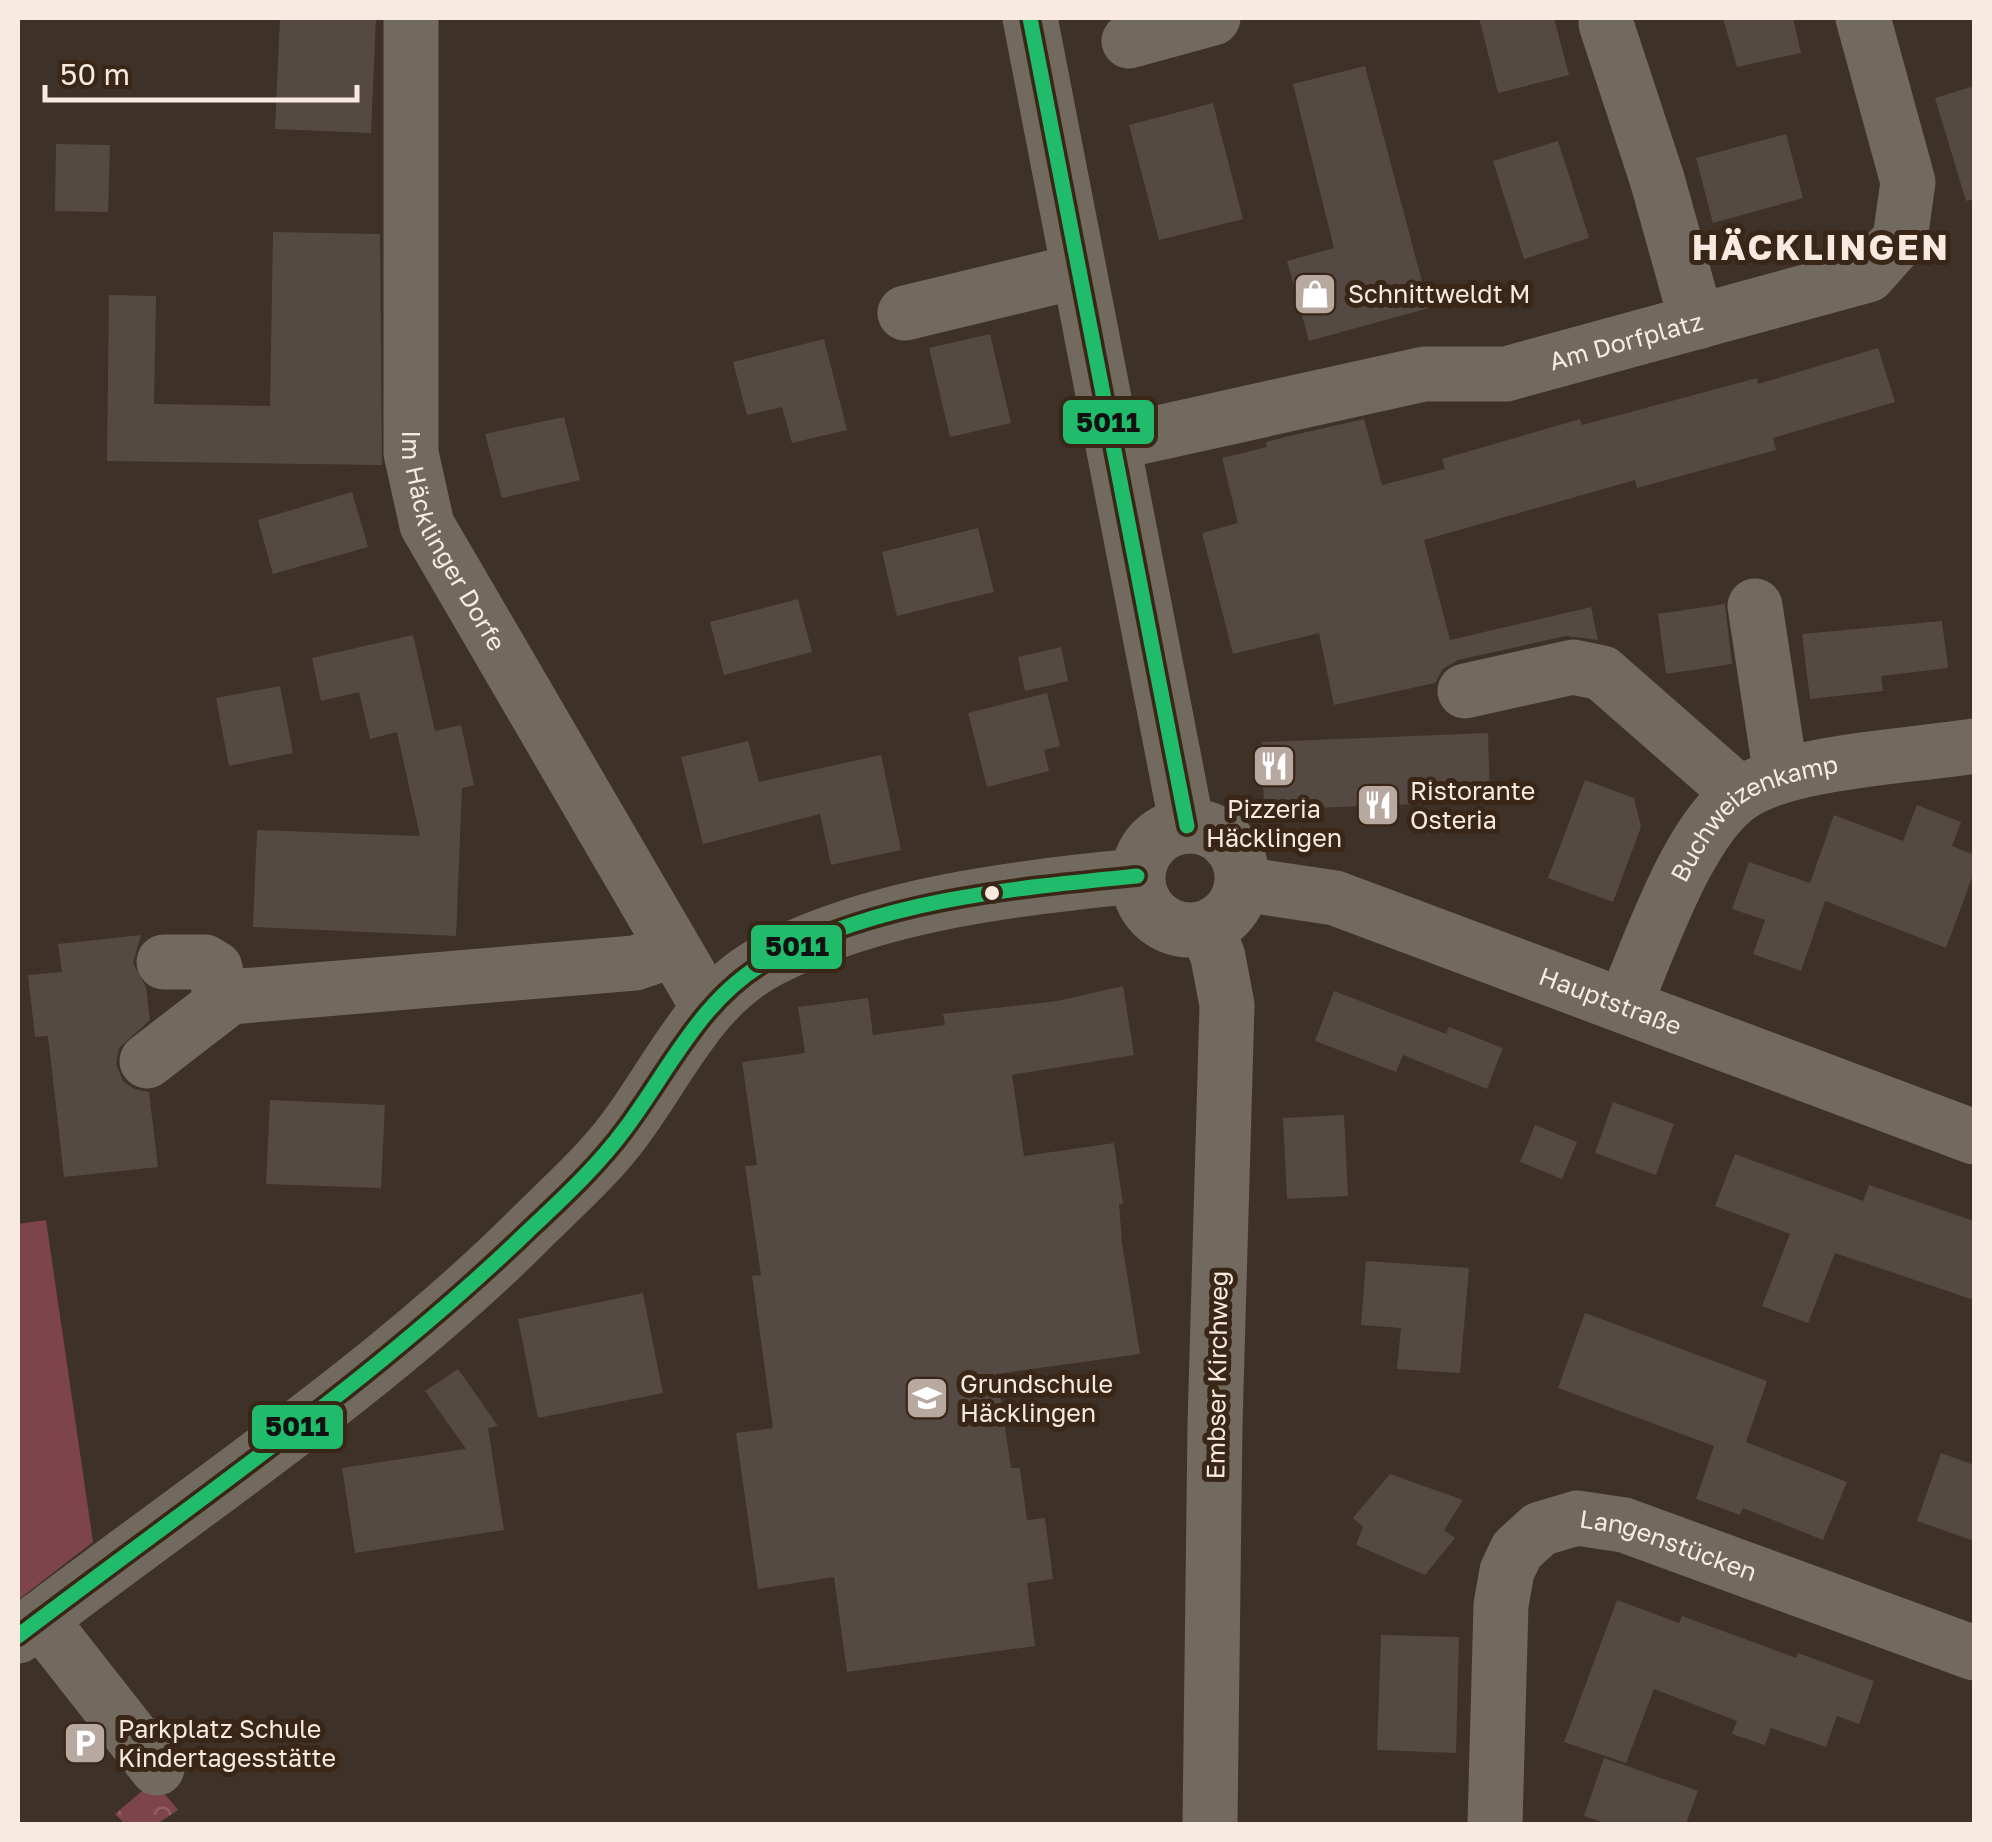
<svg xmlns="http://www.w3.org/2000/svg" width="1992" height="1842" font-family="'Golos Text',sans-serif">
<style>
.grass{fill:#7e444b}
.forest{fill:url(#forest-crowns)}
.building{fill:#554944}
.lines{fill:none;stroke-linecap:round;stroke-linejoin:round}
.minor{stroke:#72695f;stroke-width:55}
.bus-1-casing{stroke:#3a2616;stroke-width:22}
.bus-1{stroke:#20bc6c;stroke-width:15}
.bus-dot{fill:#f8eae0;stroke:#3a2616;stroke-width:4}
.labels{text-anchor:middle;stroke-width:10;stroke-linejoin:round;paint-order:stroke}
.poi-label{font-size:25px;fill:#f8eae0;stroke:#3a2616;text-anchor:start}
.street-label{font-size:25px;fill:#f8eae0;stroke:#3a2616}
.district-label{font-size:35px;font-weight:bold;letter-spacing:2.5px;fill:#f8eae0;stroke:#3a2616}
.line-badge{stroke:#3a2616;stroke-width:4}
.pale-badge-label{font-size:28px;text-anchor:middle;font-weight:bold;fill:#111}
</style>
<defs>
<pattern id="forest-crowns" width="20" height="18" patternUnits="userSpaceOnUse" patternTransform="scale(2.5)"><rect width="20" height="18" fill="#7e444b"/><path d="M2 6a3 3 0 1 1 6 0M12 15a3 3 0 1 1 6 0" fill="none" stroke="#915f65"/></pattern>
</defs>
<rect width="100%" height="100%" fill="#3d3128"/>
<!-- grass -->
<path class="grass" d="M 46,1220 L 93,1542 L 18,1600 L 18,1224 Z"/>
<!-- forest -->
<path class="forest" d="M 154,1781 L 178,1810 L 157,1824 L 125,1824 L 115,1814 Z"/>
<!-- building -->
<path class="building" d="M 280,18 L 376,18 L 371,133 L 275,129 Z
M 1479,18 L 1554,18 L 1569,75 L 1498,93 Z
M 1723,18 L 1793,18 L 1801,53 L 1737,67 Z
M 1365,66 L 1429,308 L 1309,341 L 1287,261 L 1334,248 L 1293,84 Z
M 1974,86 L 1974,199 L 1966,201 L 1935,98 Z
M 1213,103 L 1243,219 L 1159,240 L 1129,125 Z
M 1786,134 L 1803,198 L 1713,223 L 1696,158 Z
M 1558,141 L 1589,238 L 1524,259 L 1493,161 Z
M 56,144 L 110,145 L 108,212 L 55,211 Z
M 273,232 L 380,234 L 382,465 L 107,461 L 109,295 L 156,296 L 154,404 L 270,406 Z
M 990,334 L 1011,423 L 950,437 L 929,348 Z
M 824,339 L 847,430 L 792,443 L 782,407 L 747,415 L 733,362 Z
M 1878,348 L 1895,402 L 1773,438 L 1776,450 L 1637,488 L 1635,480 L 1424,540 L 1450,640 L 1591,607 L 1598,640 L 1566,636 L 1458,660 L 1443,669 L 1435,683 L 1334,705 L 1319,633 L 1233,654 L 1202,533 L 1238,523 L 1222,458 L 1267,447 L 1266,442 L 1285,437 L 1364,419 L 1382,485 L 1445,469 L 1442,459 L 1580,419 L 1582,425 L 1757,378 L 1758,384 Z
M 564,417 L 580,480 L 502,498 L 485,434 Z
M 352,492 L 368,547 L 273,574 L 258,520 Z
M 978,528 L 994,592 L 897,616 L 882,552 Z
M 798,599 L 812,652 L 724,675 L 710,622 Z
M 1725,604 L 1732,664 L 1666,674 L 1658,614 Z
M 1942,621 L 1948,668 L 1881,676 L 1883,691 L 1810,699 L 1802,634 Z
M 413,635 L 435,731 L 461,725 L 474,785 L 462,788 L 456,936 L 253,927 L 257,830 L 420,836 L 397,732 L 370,739 L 359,692 L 321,701 L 312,658 Z
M 1061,647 L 1068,681 L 1025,691 L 1018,657 Z
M 280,686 L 293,753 L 229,766 L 216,698 Z
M 1047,693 L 1060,746 L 1044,750 L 1049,771 L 987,787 L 968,713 Z
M 1488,733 L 1490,801 L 1264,810 L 1262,742 Z
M 748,741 L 759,782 L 881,755 L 901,850 L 831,865 L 820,814 L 703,844 L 681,757 Z
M 1585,780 L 1634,798 L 1641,827 L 1613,902 L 1548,878 Z
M 1917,805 L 1961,822 L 1952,846 L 1974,855 L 1974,872 L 1946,948 L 1825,901 L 1801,971 L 1753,954 L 1765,920 L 1732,909 L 1749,862 L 1810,883 L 1834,815 L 1903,841 Z
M 141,935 L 133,963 L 146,987 L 150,1020 L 119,1048 L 116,1064 L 123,1081 L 134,1089 L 149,1092 L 158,1167 L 64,1177 L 48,1036 L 35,1037 L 28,975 L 62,972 L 58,944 Z
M 1123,986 L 1134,1055 L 1012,1075 L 1024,1156 L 1114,1143 L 1123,1204 L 1119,1204 L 1122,1243 L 1140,1354 L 997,1374 L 1011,1468 L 1020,1468 L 1027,1520 L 1045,1518 L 1053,1579 L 1027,1583 L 1035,1646 L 847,1672 L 834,1577 L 758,1589 L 736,1433 L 773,1428 L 752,1276 L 761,1275 L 745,1166 L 757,1165 L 742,1062 L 805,1053 L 798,1007 L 868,998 L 873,1035 L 945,1025 L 943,1014 L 1057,1001 Z
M 1334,991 L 1446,1034 L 1449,1027 L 1503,1048 L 1487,1089 L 1403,1055 L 1396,1072 L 1315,1041 Z
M 270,1100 L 385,1105 L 381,1188 L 266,1184 Z
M 1613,1102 L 1674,1124 L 1656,1175 L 1595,1153 Z
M 1344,1115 L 1348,1196 L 1287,1199 L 1283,1118 Z
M 1535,1125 L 1577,1142 L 1562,1179 L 1520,1162 Z
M 1735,1154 L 1863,1201 L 1869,1185 L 1974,1221 L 1974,1300 L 1835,1253 L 1808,1323 L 1762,1306 L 1790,1234 L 1715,1206 Z
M 1366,1261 L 1469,1268 L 1460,1373 L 1397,1369 L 1401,1328 L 1361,1325 Z
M 643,1293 L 663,1393 L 538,1418 L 518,1319 Z
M 1585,1313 L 1767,1381 L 1746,1442 L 1847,1482 L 1823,1540 L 1743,1508 L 1740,1515 L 1696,1499 L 1714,1446 L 1558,1388 Z
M 458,1369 L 498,1426 L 488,1428 L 504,1530 L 355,1553 L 342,1468 L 466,1449 L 425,1391 Z
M 1941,1453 L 1974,1465 L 1974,1541 L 1917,1521 Z
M 1390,1474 L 1463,1500 L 1444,1530 L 1455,1538 L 1425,1575 L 1356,1545 L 1363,1527 L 1353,1518 Z
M 1617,1600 L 1679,1623 L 1682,1616 L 1796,1658 L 1798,1653 L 1874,1681 L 1859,1724 L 1837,1716 L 1826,1747 L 1771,1728 L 1765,1745 L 1732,1734 L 1737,1721 L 1654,1689 L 1626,1763 L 1564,1742 Z
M 1381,1635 L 1459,1637 L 1456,1753 L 1377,1750 Z
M 1604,1758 L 1698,1791 L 1686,1824 L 1608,1824 L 1584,1816 Z"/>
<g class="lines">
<!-- minor -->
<g class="minor">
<path id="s1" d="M 411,18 L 411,453 L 427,525 L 708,1007"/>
<path d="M 1030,18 L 1187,826"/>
<path d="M 1606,24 L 1657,179 L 1697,322"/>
<path d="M 1129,41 L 1213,18"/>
<path d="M 905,313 L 1079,271"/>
<path id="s2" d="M 1113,443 L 1424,374 L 1506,374 L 1868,275 L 1900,239 L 1908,182 L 1863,18"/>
<path d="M 1755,606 L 1781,776"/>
<path d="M 1465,691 L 1573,667 L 1602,673 L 1740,794"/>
<circle cx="1190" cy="878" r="52"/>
<path id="s3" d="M 1242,884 L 1335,898 L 1974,1137"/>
<path d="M 1207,928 L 1218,957 L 1227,1005 L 1215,1424 L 1210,1824"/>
<path d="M 164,962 L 205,962 L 215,968 L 219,989 L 230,997 L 635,963 L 673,950"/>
<path id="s4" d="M 1624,1006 C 1649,948 1689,827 1742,793 C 1791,761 1913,756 1974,746"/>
<path d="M 147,1061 L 230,997"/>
<path d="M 40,1619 L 157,1768"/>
<path d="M 18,1636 C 185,1507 377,1381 526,1233 C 559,1200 598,1166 625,1129 C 670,1069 700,995 771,959 C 877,904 1020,887 1137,876"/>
<path id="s5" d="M 1495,1824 L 1501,1605 L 1507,1571 L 1517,1550 L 1540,1529 L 1577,1518 L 1624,1525 L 1974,1653"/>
</g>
<!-- bus-1 casing -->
<g class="bus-1-casing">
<path id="bus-1" d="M 1030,18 L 1187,826
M 18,1636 C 190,1505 370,1383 526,1233 C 561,1200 597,1167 625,1129 C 670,1069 702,996 771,959 C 881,900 1015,888 1137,876"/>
</g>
<!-- bus-1 -->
<use href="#bus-1" class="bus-1"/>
</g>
<!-- icons -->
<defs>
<g id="shop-square" transform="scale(2.25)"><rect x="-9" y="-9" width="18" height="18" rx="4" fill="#b7a9a0" stroke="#3a2616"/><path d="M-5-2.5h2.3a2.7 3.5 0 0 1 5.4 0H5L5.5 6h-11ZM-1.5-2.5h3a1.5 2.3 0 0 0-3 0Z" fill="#fff"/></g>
<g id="restaurant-square" transform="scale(2.25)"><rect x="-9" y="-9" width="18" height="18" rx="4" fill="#b7a9a0" stroke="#3a2616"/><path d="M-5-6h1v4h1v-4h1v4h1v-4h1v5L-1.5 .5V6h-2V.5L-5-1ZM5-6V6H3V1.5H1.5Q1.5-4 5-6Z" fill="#fff"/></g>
<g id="school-square" transform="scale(2.25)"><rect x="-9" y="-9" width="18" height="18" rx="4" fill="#b7a9a0" stroke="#3a2616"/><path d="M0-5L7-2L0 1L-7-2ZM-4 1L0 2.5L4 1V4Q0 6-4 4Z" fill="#fff"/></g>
<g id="parking-square" transform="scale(2.25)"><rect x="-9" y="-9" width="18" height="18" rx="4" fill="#b7a9a0" stroke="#3a2616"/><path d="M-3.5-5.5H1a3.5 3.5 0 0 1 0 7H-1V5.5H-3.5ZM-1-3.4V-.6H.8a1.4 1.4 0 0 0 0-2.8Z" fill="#fff"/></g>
</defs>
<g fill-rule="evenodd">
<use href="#shop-square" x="1315" y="294"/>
<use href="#restaurant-square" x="1274" y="766"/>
<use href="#restaurant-square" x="1378" y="805"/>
<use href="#school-square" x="927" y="1398"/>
<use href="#parking-square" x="85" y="1743"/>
</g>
<!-- markers -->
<circle class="bus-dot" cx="992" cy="893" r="9"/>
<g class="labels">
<!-- poi labels -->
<g class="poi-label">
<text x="1348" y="303">Schnittweldt M</text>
<text x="1410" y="800">Ristorante<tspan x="1410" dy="29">Osteria</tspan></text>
<text x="1274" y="818" text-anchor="middle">Pizzeria<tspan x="1274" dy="29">Häcklingen</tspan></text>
<text x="960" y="1393">Grundschule<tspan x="960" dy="29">Häcklingen</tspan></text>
<text x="118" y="1738">Parkplatz Schule<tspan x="118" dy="29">Kindertagesstätte</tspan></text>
</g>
<!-- street labels -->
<g class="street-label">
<text dy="9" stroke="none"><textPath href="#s2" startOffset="525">Am Dorfplatz</textPath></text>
<text dy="9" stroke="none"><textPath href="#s1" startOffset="532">Im Häcklinger Dorfe</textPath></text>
<text dy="9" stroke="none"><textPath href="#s4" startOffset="242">Buchweizenkamp</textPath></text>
<text dy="9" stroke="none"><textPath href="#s3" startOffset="388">Hauptstraße</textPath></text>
<text transform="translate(1217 1375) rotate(-89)" y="9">Embser Kirchweg</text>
<text dy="9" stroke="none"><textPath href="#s5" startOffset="442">Langenstücken</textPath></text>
</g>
<!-- district labels -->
<g class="district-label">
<text x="1821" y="260">HÄCKLINGEN</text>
</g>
</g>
<g class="line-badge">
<rect x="1061" y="398" width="95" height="48" rx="10" fill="#20bc6c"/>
<rect x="749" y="923" width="95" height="48" rx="10" fill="#20bc6c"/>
<rect x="250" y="1403" width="95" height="48" rx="10" fill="#20bc6c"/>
</g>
<g class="pale-badge-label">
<text x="1108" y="432">5011</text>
<text x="797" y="956">5011</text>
<text x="297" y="1436">5011</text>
</g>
<!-- border -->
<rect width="1992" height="1842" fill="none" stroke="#f8eae0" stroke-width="40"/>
<!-- scale -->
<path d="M45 85v15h312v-15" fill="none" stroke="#f8eae0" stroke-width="5"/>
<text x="60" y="85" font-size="30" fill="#f8eae0" stroke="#3a2616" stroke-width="8" paint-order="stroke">50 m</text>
</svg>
